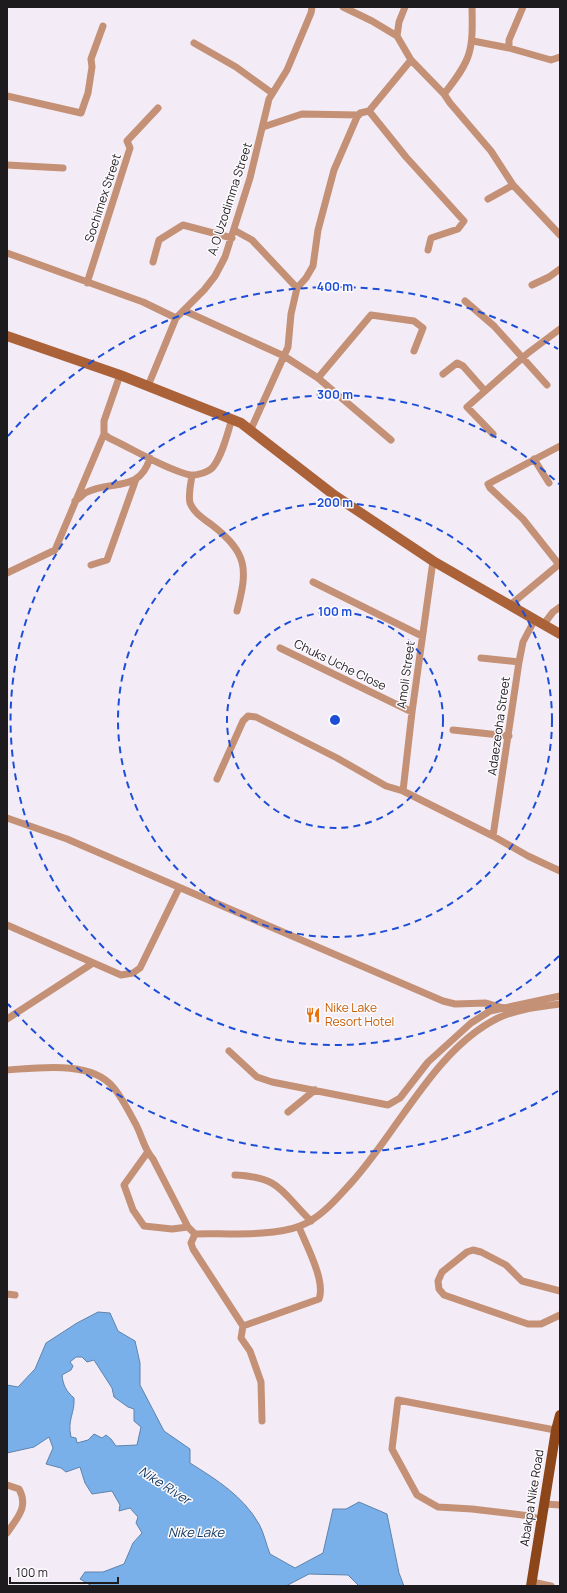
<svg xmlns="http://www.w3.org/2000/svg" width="567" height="1593" font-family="Manrope,sans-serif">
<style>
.water{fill:#7ab0ea;stroke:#5e83ad;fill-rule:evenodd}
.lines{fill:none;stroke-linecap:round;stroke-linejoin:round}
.minor{stroke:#c49176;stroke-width:7}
.secondary{stroke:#ab6238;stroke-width:10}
.primary{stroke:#8c461a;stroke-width:10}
.ring{fill:none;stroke:#1d4ed8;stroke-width:2;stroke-dasharray:7 5}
.labels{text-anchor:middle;stroke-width:3;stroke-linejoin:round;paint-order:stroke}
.street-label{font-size:12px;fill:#1e1b1f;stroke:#fefbff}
.food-label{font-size:12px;fill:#c56008;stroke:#fefbff;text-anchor:start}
.water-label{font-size:13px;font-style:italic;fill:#11385e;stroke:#fefbff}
.centre{fill:#1d4ed8;stroke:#fefbff;stroke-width:2}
.ring-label{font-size:12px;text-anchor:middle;font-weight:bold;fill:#1d4ed8;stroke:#fefbff;stroke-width:3;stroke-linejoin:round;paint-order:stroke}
</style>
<rect width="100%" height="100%" fill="#f3ecf6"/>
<!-- water -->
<path class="water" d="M 98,1312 L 110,1313 L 118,1331 L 135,1341 L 140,1363 L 140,1385 L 164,1431 L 190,1449 L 190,1463 C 217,1480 243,1496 259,1524 C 264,1533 266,1544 270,1554 L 295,1568 L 323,1553 L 333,1509 L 346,1509 L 359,1502 L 387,1514 L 399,1573 L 404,1586 L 359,1586 L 348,1575 L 309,1574 L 286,1586 L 92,1586 L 80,1579 L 85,1572 L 103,1572 L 124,1564 L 133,1543 L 142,1533 L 136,1523 L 138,1517 L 130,1508 L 119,1511 L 120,1505 L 112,1491 L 92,1494 L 85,1483 L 80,1467 L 66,1472 L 61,1468 L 46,1464 L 53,1448 L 49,1437 L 34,1447 L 7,1453 L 7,1385 L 18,1387 L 35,1369 L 46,1343 L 77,1323 ZM 76,1357 L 82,1357 L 87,1362 L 94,1360 L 112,1388 L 114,1397 L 128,1407 L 134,1409 L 134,1421 L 141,1427 L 137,1445 L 116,1446 L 111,1439 L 106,1435 L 102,1438 L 94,1434 L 88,1440 L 77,1443 L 76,1438 L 71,1437 C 67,1419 75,1414 74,1398 C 66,1391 63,1385 62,1375 L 71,1370 L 73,1366 L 70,1362 Z"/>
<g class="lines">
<!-- minor -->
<path class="minor" d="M 343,7 L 372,21 L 397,36 L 411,60 L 444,94 L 450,103 L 491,151 L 513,185 L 560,235
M 397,36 L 399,22 L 405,7
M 473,41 L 509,48 L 509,40 L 523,7
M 194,43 L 236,67 L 272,93
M 509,48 L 551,60 L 560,57
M 444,94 C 472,59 473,51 472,7
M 7,96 L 81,113 L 88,93 L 92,67 L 91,59 L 103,26
M 369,111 L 406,157 L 464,221 L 458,229 L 431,238 L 428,250
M 263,127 L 302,114 L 359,115
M 7,165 L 63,168
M 488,199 L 513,185
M 234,230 L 252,240 L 297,288 L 291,314 L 288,347 L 251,429
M 7,253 L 143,302 L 176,318
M 153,262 L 159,240 L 183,225 L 232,238
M 87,283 L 130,148 L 127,141 L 158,108
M 532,285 L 549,277 L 560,269
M 297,288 L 306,278 L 313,266 L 318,230 L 334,170 L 357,117 L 360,113 L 369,111 L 411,60
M 465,301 L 494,326 L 547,385
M 185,311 L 284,356 L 318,378 L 391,440
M 443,374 L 457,363 L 463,366 L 485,391
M 120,375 L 104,421 L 104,434 L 109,438 C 133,449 165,469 190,475 C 196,476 209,472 213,467 C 223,454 227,434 232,419
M 318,378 L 371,315 L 414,321 L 423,328 L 414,351
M 148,386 L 176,318 L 204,290 L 215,276 L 225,257 L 250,178 L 269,99 L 287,70 L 311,13 L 312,7
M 493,434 L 467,407 L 528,353 L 560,329
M 534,459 L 549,483
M 192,475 C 191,483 188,495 190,503 C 194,513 204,519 212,525 C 248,553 248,569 237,611
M 75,501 C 78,499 82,496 85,493 C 111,479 139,494 150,458
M 91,565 L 107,560 L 136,479
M 7,573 L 55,550 L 104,434
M 313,582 L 422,636
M 509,606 L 557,566 L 557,562 L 523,519 L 490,488 L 488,484 L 560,446
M 543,625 L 553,612 L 560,607
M 280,648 L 412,712
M 481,658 L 519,662
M 453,730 L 509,736
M 217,779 L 243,721 L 248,716 L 256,717 L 337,758 L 386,786 L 403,791 L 493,836 L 528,856 L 560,871
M 403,791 L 412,712 L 433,561
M 7,818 L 67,839 L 443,1001 L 455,1004 L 486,1003 L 507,1009
M 493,836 L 519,662 L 523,642 L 534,621
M 7,925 L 121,975 L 133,973 L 140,968 L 179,888
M 7,1019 L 93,963
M 229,1051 L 257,1077 L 272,1082 L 388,1105 L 400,1098 L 428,1062 L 471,1023 L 490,1011 L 560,996
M 7,1070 C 38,1068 91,1060 113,1087 C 121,1096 128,1110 134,1121 C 142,1134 143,1148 153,1159 L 188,1227 L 195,1234 C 225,1233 272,1237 300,1226 C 321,1218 337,1198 352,1182 C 399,1130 435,1049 498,1018 C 517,1009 540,1007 560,1004
M 288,1112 L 315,1090
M 147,1153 L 124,1185 L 133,1210 L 144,1226 L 172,1229 L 188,1227
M 235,1175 C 281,1177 281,1192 311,1221
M 195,1234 L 191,1243 L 193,1249 L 243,1326 L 241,1338 L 250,1351 L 261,1382 L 262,1421
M 560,1291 L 522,1281 L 506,1265 L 481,1252 L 473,1250 L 467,1252 L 442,1272 L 438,1281 L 439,1289 L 444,1295 L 528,1324 L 541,1324 L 560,1315
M 7,1294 L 15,1295
M 243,1326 L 319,1299 C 326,1281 306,1245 299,1227
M 7,1485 L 19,1489 C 29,1507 17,1518 7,1533
M 545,1504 L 560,1505
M 542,1520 L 530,1516 L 472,1509 L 438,1507 L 417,1495 L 392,1449 L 398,1400 L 560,1431
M 532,1582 L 551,1586"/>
<!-- secondary -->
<path class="secondary" d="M 7,336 L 120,375 L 241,423 L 334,495 L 433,561 L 560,634"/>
<!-- primary -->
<path class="primary" d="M 531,1586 L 556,1430 L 560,1415"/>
</g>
<!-- distance rings -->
<g class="ring">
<circle cx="335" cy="720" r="108"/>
<circle cx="335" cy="720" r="217"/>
<path d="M559 956A325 325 0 1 1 559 484"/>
<path d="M558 1091A433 433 0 0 1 8 1004M8 436A433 433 0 0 1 558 349"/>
</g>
<!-- icons -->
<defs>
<g id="restaurant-bare" transform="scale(1.2)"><path d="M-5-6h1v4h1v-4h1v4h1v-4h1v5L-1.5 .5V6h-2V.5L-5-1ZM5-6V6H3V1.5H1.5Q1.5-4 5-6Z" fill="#e8710a" stroke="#fefbff" stroke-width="2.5" paint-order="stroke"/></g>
</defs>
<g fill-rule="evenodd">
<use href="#restaurant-bare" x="313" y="1015"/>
</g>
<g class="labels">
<!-- street labels -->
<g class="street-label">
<text transform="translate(103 198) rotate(-72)" y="4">Sochimex Street</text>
<text transform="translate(230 199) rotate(-72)" y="4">A.O Uzodimma Street</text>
<text transform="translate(340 665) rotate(26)" y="4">Chuks Uche Close</text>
<text transform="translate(406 675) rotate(-82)" y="4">Amoli Street</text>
<text transform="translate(499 726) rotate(-82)" y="4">Adaezeoha Street</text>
<text transform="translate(532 1498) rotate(-81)" y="4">Abakpa Nike Road</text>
</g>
<!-- food labels -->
<g class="food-label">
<text x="325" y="1012">Nike Lake<tspan x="325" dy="14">Resort Hotel</tspan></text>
</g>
<!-- water labels -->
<g class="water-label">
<text transform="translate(165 1485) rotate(33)" y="5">Nike River</text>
<text x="196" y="1537">Nike Lake</text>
</g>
</g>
<circle cx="335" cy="720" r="6" class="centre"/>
<g class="ring-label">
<text x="335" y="291">400 m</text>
<text x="335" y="399">300 m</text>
<text x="335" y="507">200 m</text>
<text x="335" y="616">100 m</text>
</g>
<!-- border -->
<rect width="567" height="1593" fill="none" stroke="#1e1b1f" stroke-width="16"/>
<!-- scale -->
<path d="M10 1577v6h108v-6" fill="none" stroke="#1e1b1f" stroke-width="2"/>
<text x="16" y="1577" font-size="12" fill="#1e1b1f" stroke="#fefbff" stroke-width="3" paint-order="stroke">100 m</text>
</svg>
